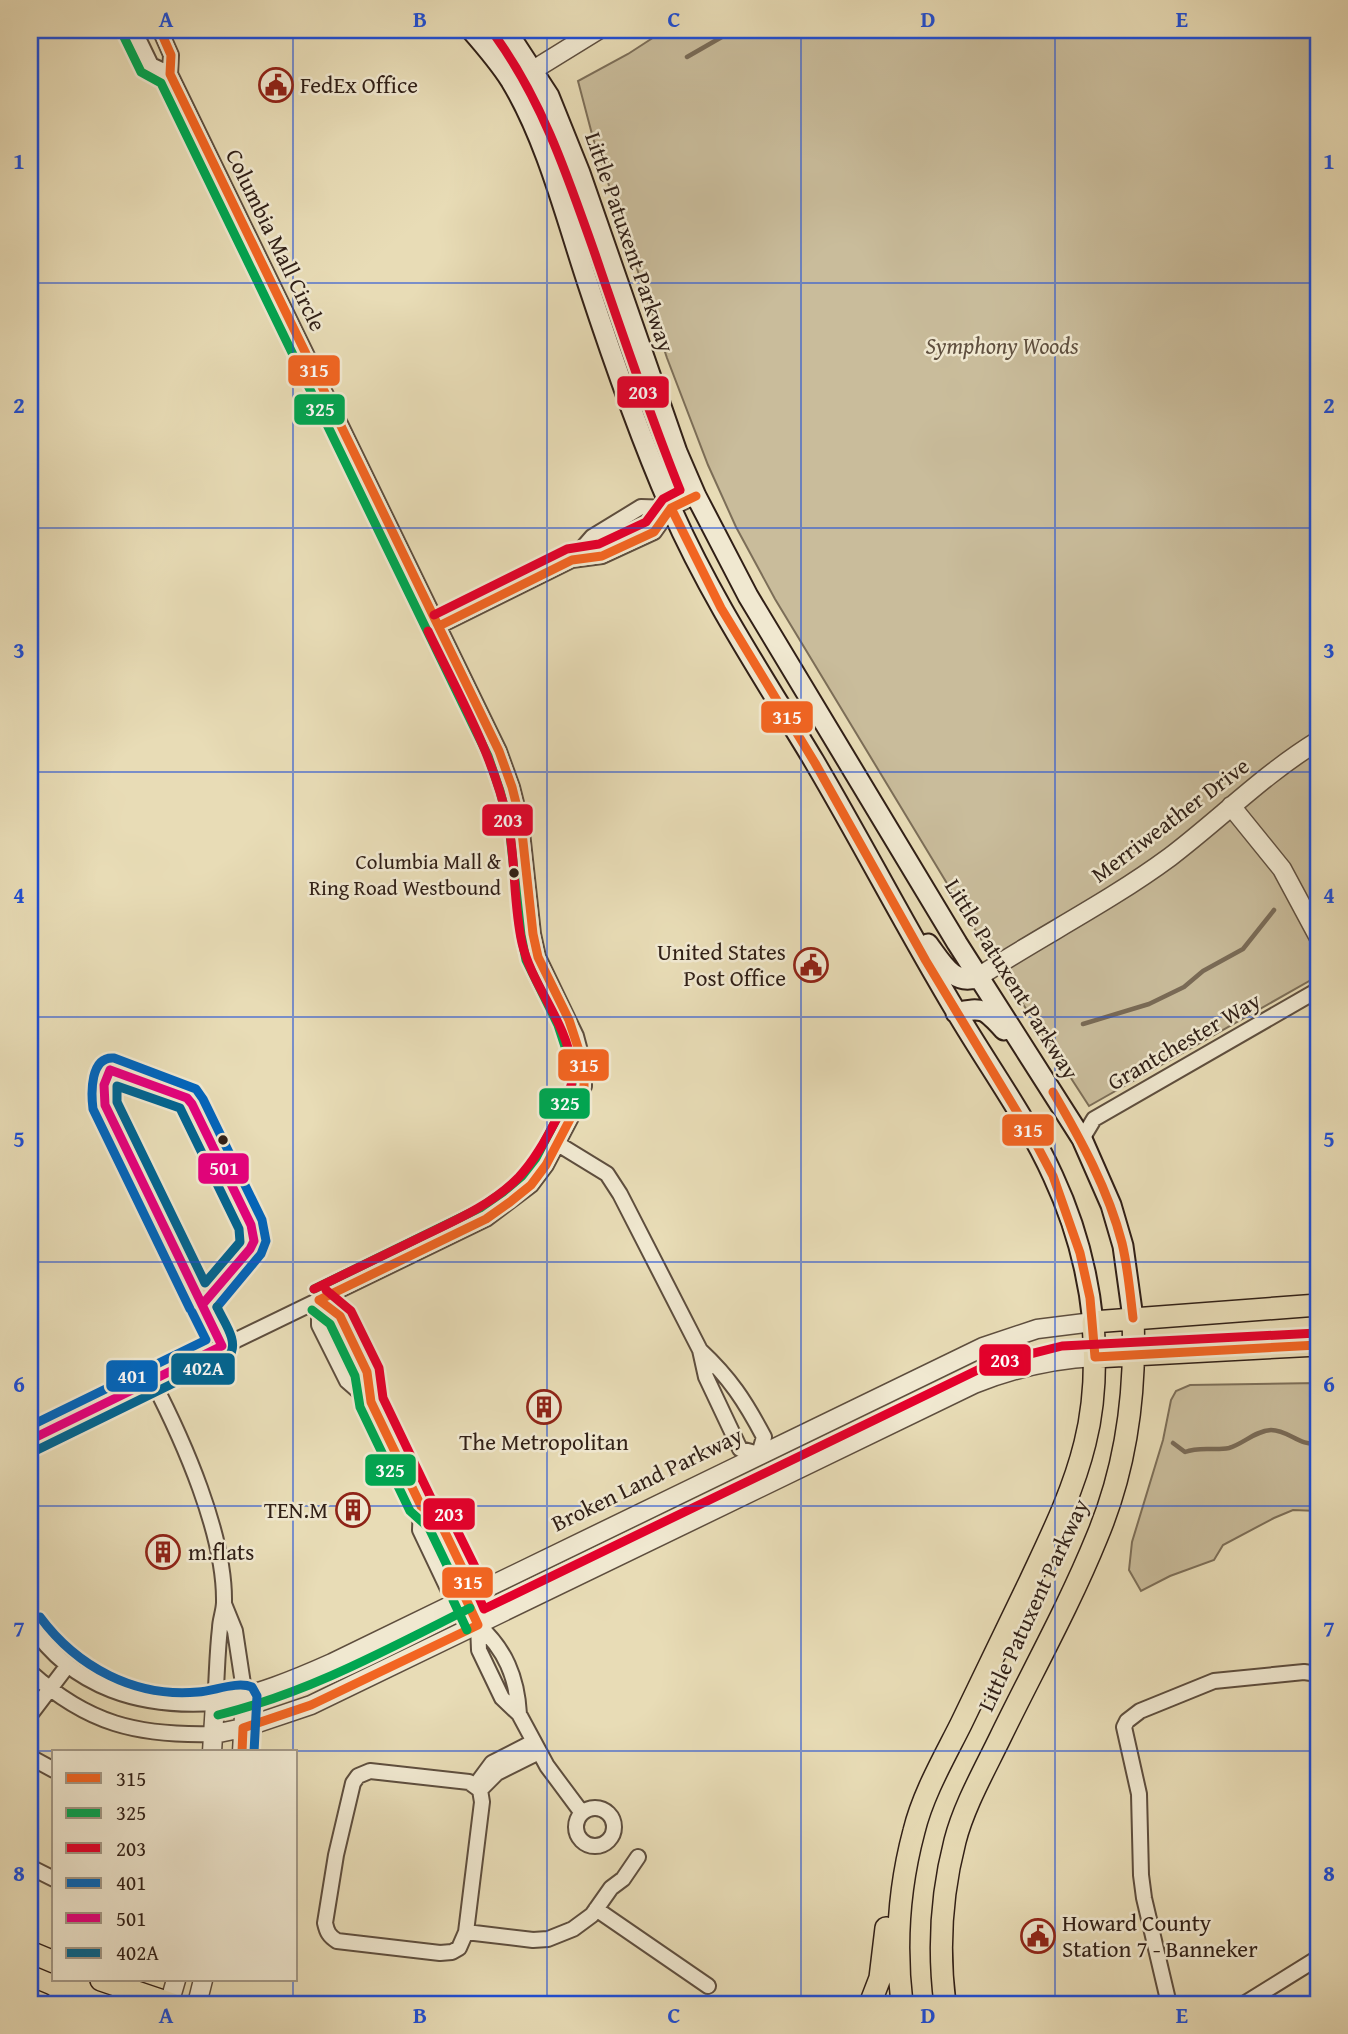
<svg xmlns="http://www.w3.org/2000/svg" width="1348" height="2034" font-family="'Gentium Book Plus',serif">
<style>
.green{fill:#c9bc9b;stroke:#7c6e58;stroke-width:2}
.lines{fill:none;stroke-linecap:round;stroke-linejoin:round}
.stream{stroke:#796a56;stroke-width:4.5}
.minor-casing{stroke:#5e4e3e;stroke-width:18}
.tertiary-casing{stroke:#5e4e3e;stroke-width:21}
.secondary-casing{stroke:#301f16;stroke-width:23}
.primary-casing{stroke:#301f16;stroke-width:24}
.minor{stroke:#f0e8d0;stroke-width:14}
.tertiary{stroke:#f0e8d0;stroke-width:18}
.secondary{stroke:#f0e8d0;stroke-width:19}
.primary{stroke:#e8dcb6;stroke-width:21}
.bus-1-casing{stroke:#f0e8d0;stroke-width:14}
.bus-2-casing{stroke:#f0e8d0;stroke-width:14}
.bus-3-casing{stroke:#f0e8d0;stroke-width:14}
.bus-4-casing{stroke:#f0e8d0;stroke-width:14}
.bus-5-casing{stroke:#f0e8d0;stroke-width:14}
.bus-6-casing{stroke:#f0e8d0;stroke-width:14}
.bus-1{stroke:#f26522;stroke-width:9}
.bus-2{stroke:#00a651;stroke-width:9}
.bus-3{stroke:#e4002b;stroke-width:9}
.bus-4{stroke:#0065bd;stroke-width:9}
.bus-5{stroke:#e5007d;stroke-width:9}
.bus-6{stroke:#006592;stroke-width:9}
.grid{fill:none;stroke:#1d4ed8;stroke-width:2;stroke-opacity:0.55}
.bus-dot{fill:#301f16;stroke:#f0e8d0;stroke-width:2.5}
.labels{text-anchor:middle;stroke-width:5;stroke-linejoin:round;paint-order:stroke}
.bus-label{font-size:21px;fill:#301f16;stroke:#f0e8d0;text-anchor:end}
.poi-label{font-size:23px;fill:#301f16;stroke:#f0e8d0;text-anchor:start}
.street-label{font-size:23px;fill:#301f16;stroke:#f0e8d0}
.park-label{font-size:23px;font-style:italic;fill:#5e4e3e;stroke:#f0e8d0}
.line-badge{stroke:#f0e8d0;stroke-width:2.5}
.badge-label{font-size:19px;text-anchor:middle;font-weight:bold;fill:#fff}
.neatline{fill:none;stroke:#1d4ed8;stroke-width:2.5}
.grid-label{font-size:23px;text-anchor:middle;font-weight:bold;fill:#1d4ed8}
</style>
<rect width="100%" height="100%" fill="#e8dcb6"/>
<filter id="stains"><feTurbulence type="fractalNoise" baseFrequency=".00286" numOctaves="4"/><feColorMatrix values="0 0 0 0 .2 0 0 0 0 .09 0 0 0 0 .02 0 0 0 .5 -.17"/></filter>
<radialGradient id="worn" r=".72"><stop offset=".6" stop-color="#630" stop-opacity="0"/><stop offset="1" stop-color="#630" stop-opacity=".3"/></radialGradient>
<!-- green -->
<path class="green" d="M 665,30 L 1318,30 L 1318,976 L 1089,1106 L 977,933 L 775,599 L 736,527 L 708,465 L 667,358 L 593,138 L 578,81 L 628,54 Z
M 1318,1383 L 1318,1511 L 1293,1510 L 1274,1518 L 1223,1545 L 1214,1560 L 1170,1576 L 1141,1591 L 1129,1570 L 1132,1542 L 1163,1440 L 1171,1400 L 1176,1391 L 1190,1385 Z"/>
<g class="lines">
<!-- stream -->
<path class="stream" d="M 687,57 L 734,30
M 1312,860 L 1318,853
M 1083,1024 L 1149,1004 L 1184,987 L 1203,971 L 1243,949 L 1274,910
M 1173,1443 L 1185,1452 C 1200,1446 1214,1451 1229,1448 C 1243,1444 1255,1431 1271,1430 C 1289,1430 1300,1447 1318,1443"/>
<!-- minor casing -->
<g class="minor-casing">
<path id="minor" d="M 134,30 L 151,65 L 170,74
M 572,560 L 592,537 L 641,507 L 671,508
M 439,626 L 572,560 L 602,556 L 654,532 L 671,508 L 696,496
M 1082,1139 L 1094,1119 L 1318,990
M 558,1144 L 607,1174 L 620,1194 L 700,1350 L 706,1377 L 740,1449 L 759,1454 L 764,1437 C 745,1401 730,1378 700,1350
M 319,1300 L 340,1316 L 367,1372 L 371,1402 L 421,1506 L 439,1520 L 468,1580 L 465,1597 L 478,1625 L 479,1650 L 502,1698 L 519,1714 L 547,1766 L 582,1813
M 319,1300 L 319,1325 L 347,1381 L 371,1402
M 30,1440 L 486,1219 L 531,1185 L 546,1165 L 578,1104 L 584,1086 L 584,1066 L 576,1036 L 538,957 L 533,934 L 521,823 L 512,787 L 499,751 L 170,74 L 171,55 L 160,30
M 421,1506 L 420,1530 L 448,1589 L 465,1597
M 224,1604 L 235,1631 L 245,1697
M 30,1624 C 73,1689 142,1708 215,1703 C 217,1678 217,1653 220,1628 C 220,1620 224,1611 224,1602 C 225,1534 183,1440 152,1380
M 478,1625 C 505,1649 517,1677 519,1714
M 30,1672 C 88,1724 137,1736 214,1734
M 30,1715 L 68,1665
M 30,1757 L 54,1770
M 370,1771 L 469,1782 L 480,1790 L 482,1802 L 466,1932 L 459,1948 L 452,1952 L 440,1953 L 337,1941 C 329,1936 327,1932 325,1923 L 336,1855 L 353,1783 L 358,1776 Z
M 475,1786 L 492,1763 L 533,1742
M 481,1789 L 497,1773 L 539,1752
M576 1827a19 19 0 1 1 38 0a19 19 0 1 1-38 0Z
M 30,1867 L 54,1879
M 596,1909 L 708,1986
M 466,1932 L 533,1940 L 548,1939 L 573,1929 L 592,1915 L 611,1888 L 623,1879 L 638,1857
M 1169,2004 L 1144,1898 L 1141,1875 L 1139,1794 L 1124,1727 L 1127,1721 L 1140,1711 L 1214,1681 L 1304,1672 L 1318,1674
M 1244,2004 L 1318,1958"/>
</g>
<!-- tertiary casing -->
<g class="tertiary-casing">
<path id="tertiary" d="M 512,83 L 598,30
M 1231,806 L 1282,869 L 1318,936
M 978,977 C 1041,936 1109,902 1170,857 C 1220,819 1264,774 1318,741
M 214,1734 L 243,1728 L 311,1705 L 974,1384 C 1014,1368 1052,1359 1095,1357
M 212,1752 L 215,1703 C 257,1695 294,1680 332,1663 L 983,1347 L 1037,1329 L 1093,1322
M 242,1752 L 245,1697
M 169,2004 L 176,1980
M 197,2004 L 203,1980"/>
</g>
<!-- secondary casing -->
<g class="secondary-casing">
<path id="secondary" d="M 471,30 C 485,46 499,62 511,81 C 547,141 566,218 588,284 C 613,360 639,435 671,508 C 710,597 764,678 814,761 C 863,844 907,930 957,1013 C 989,1067 1027,1119 1053,1176 C 1074,1221 1088,1272 1093,1322
M 506,30 L 549,96 L 580,173 L 677,452 L 696,496 L 748,596 L 957,943 L 1082,1139 L 1111,1205 L 1123,1246 L 1133,1318
M 928,944 C 941,961 954,987 978,977
M 956,1013 C 983,1006 986,1010 1004,1030"/>
</g>
<!-- primary casing -->
<g class="primary-casing">
<path id="primary" d="M 1095,1357 L 1318,1345
M 30,1952 L 54,1962
M 101,1980 L 172,2004
M 30,1999 L 42,2004
M 870,2004 L 880,1978 L 886,1928
M 902,2004 C 895,1946 899,1887 914,1831 C 923,1794 944,1758 961,1724 C 984,1676 1007,1628 1030,1581 C 1051,1536 1073,1492 1085,1443 C 1095,1404 1096,1362 1093,1322 L 1318,1305
M 945,2004 C 938,1949 941,1895 955,1841 C 964,1806 984,1771 1000,1738 C 1032,1672 1069,1606 1097,1537 C 1126,1468 1136,1392 1133,1318"/>
</g>
<!-- minor -->
<use href="#minor" class="minor"/>
<!-- tertiary -->
<use href="#tertiary" class="tertiary"/>
<!-- secondary -->
<use href="#secondary" class="secondary"/>
<!-- primary -->
<use href="#primary" class="primary"/>
<!-- bus-1 casing -->
<g class="bus-1-casing">
<path id="bus-1" d="M 160,30 L 171,55 L 170,74 L 499,751 L 512,787 L 521,823 L 533,934 L 538,957 L 569,1020 L 584,1066 L 584,1086 L 578,1104 L 546,1165 L 531,1185 L 510,1202 L 486,1219 L 319,1300
M 671,508 L 721,608 L 815,763 L 926,961 L 1034,1140 L 1053,1176 L 1080,1253 L 1090,1298 L 1095,1357
M 439,626 L 572,560 L 602,556 L 654,532 L 671,508 L 696,496
M 1053,1092 C 1081,1140 1108,1189 1122,1243 C 1128,1268 1130,1293 1133,1318
M 1095,1357 L 1318,1345
M 242,1752 L 243,1728 L 311,1705 L 478,1625 L 465,1597 L 468,1580 L 439,1520 L 421,1506 L 371,1402 L 367,1372 L 340,1316 L 319,1300"/>
</g>
<!-- bus-2 casing -->
<g class="bus-2-casing">
<path id="bus-2" d="M 123,35 L 141,72 L 161,83 L 488,756 L 500,791 L 509,825 L 521,935 L 526,960 L 558,1025 L 572,1068 L 572,1084 L 567,1099 L 536,1158 L 522,1176 L 503,1192 L 480,1208 L 314,1289
M 312,1310 L 330,1324 L 355,1376 L 360,1407 L 410,1511 L 429,1528 L 455,1582 L 453,1600 L 467,1630
M 218,1715 C 308,1693 388,1649 470,1608"/>
</g>
<!-- bus-3 casing -->
<g class="bus-3-casing">
<path id="bus-3" d="M 434,615 L 567,549 L 599,544 L 646,522 L 663,499 L 680,490 C 649,413 622,333 595,254 C 568,178 544,104 496,37
M 314,1289 C 349,1272 384,1255 419,1238 C 454,1221 490,1206 518,1178 C 534,1161 545,1141 556,1120 C 565,1103 575,1086 572,1066 C 566,1021 532,986 522,943 C 513,903 516,862 508,822 C 493,754 458,693 428,631
M 326,1290 L 351,1311 L 379,1368 L 383,1398 L 431,1498 L 449,1514 L 479,1575 L 478,1595 L 484,1609 L 990,1364 L 1062,1346 L 1317,1333"/>
</g>
<!-- bus-4 casing -->
<g class="bus-4-casing">
<path id="bus-4" d="M 190,1309 L 93,1109 C 91,1093 90,1056 114,1058 L 196,1089 L 203,1099 L 262,1220 L 266,1241 L 261,1254 L 217,1307
M 30,1426 L 206,1340 L 192,1312
M 40,1617 C 77,1667 135,1698 198,1692 C 214,1691 237,1681 252,1687 L 257,1696 L 254,1752"/>
</g>
<!-- bus-5 casing -->
<g class="bus-5-casing">
<path id="bus-5" d="M 110,1070 L 187,1098 L 192,1104 L 251,1225 L 254,1241 L 250,1249 L 202,1305
M 110,1070 L 104,1085 L 105,1105 L 222,1346
M 30,1440 L 222,1346"/>
</g>
<!-- bus-6 casing -->
<g class="bus-6-casing">
<path id="bus-6" d="M 117,1086 L 180,1108 L 239,1229 L 240,1242 L 205,1283 L 117,1102 Z
M 35,1451 L 229,1356 C 240,1342 223,1321 217,1307"/>
</g>
<!-- bus-1 -->
<use href="#bus-1" class="bus-1"/>
<!-- bus-2 -->
<use href="#bus-2" class="bus-2"/>
<!-- bus-3 -->
<use href="#bus-3" class="bus-3"/>
<!-- bus-4 -->
<use href="#bus-4" class="bus-4"/>
<!-- bus-5 -->
<use href="#bus-5" class="bus-5"/>
<!-- bus-6 -->
<use href="#bus-6" class="bus-6"/>
</g>
<!-- grid -->
<path class="grid" d="M 293,30 L 293,1752M 547,30 L 547,2004M 801,30 L 801,2004M 1055,30 L 1055,2004M 30,283 L 1318,283M 30,528 L 1318,528M 30,772 L 1318,772M 30,1017 L 1318,1017M 30,1262 L 1318,1262M 30,1506 L 1318,1506M 30,1751 L 1318,1751M 293,1980 L 293,2004"/>
<!-- icons -->
<defs>
<g id="civic-ring" transform="scale(1.75)"><circle r="9.5" fill="#f0e8d0" stroke="#8f2418" stroke-width="1.5"/><path d="M-.6-6.5H3V-4.5H.6V-3L4-1V1h2V6H-6V1h2V-1L-.6-3ZM-1.2 2.5V6h2.4V2.5Z" fill="#8f2418"/></g>
<g id="building-ring" transform="scale(1.75)"><circle r="9.5" fill="#f0e8d0" stroke="#8f2418" stroke-width="1.5"/><path d="M-4-6H4V6H1V3H-1V6H-4ZM-2.5-4.3h1.7v1.8h-1.7ZM.8-4.3h1.7v1.8H.8ZM-2.5-1h1.7V.8h-1.7ZM.8-1h1.7V.8H.8Z" fill="#8f2418"/></g>
</defs>
<g fill-rule="evenodd">
<use href="#civic-ring" x="276" y="85"/>
<use href="#civic-ring" x="811" y="965"/>
<use href="#building-ring" x="544" y="1407"/>
<use href="#building-ring" x="353" y="1510"/>
<use href="#building-ring" x="163" y="1552"/>
<use href="#civic-ring" x="1038" y="1936"/>
</g>
<!-- markers -->
<g class="bus-dot">
<circle cx="514" cy="873" r="6"/>
<circle cx="223" cy="1140" r="6"/>
</g>
<g class="labels">
<!-- bus labels -->
<g class="bus-label">
<text x="501" y="869">Columbia Mall &amp;<tspan x="501" dy="26">Ring Road Westbound</tspan></text>
</g>
<!-- poi labels -->
<g class="poi-label">
<text x="300" y="93">FedEx Office</text>
<text x="786" y="960" text-anchor="end">United States<tspan x="786" dy="26">Post Office</tspan></text>
<text x="544" y="1450" text-anchor="middle">The Metropolitan</text>
<text x="328" y="1518" text-anchor="end">TEN.M</text>
<text x="188" y="1560">m.flats</text>
<text x="1062" y="1931">Howard County<tspan x="1062" dy="26">Station 7 - Banneker</tspan></text>
</g>
<!-- street labels -->
<g class="street-label">
<text transform="translate(276 240) rotate(64)" y="8">Columbia Mall Circle</text>
<text transform="translate(630 242) rotate(71)" y="8">Little Patuxent Parkway</text>
<text transform="translate(1170 820) rotate(-37)" y="8">Merriweather Drive</text>
<text transform="translate(1012 979) rotate(58)" y="8">Little Patuxent Parkway</text>
<text transform="translate(1184 1041) rotate(-30)" y="8">Grantchester Way</text>
<text transform="translate(647 1479) rotate(-26)" y="8">Broken Land Parkway</text>
<text transform="translate(1033 1605) rotate(-65)" y="8">Little Patuxent Parkway</text>
</g>
<!-- park labels -->
<g class="park-label">
<text x="1002" y="354">Symphony Woods</text>
</g>
</g>
<g class="line-badge">
<rect x="287" y="354" width="54" height="33" rx="7" fill="#f26522"/>
<rect x="616" y="375" width="54" height="34" rx="7" fill="#e4002b"/>
<rect x="293" y="393" width="53" height="33" rx="7" fill="#00a651"/>
<rect x="760" y="700" width="54" height="34" rx="7" fill="#f26522"/>
<rect x="481" y="803" width="53" height="34" rx="7" fill="#e4002b"/>
<rect x="557" y="1048" width="53" height="34" rx="7" fill="#f26522"/>
<rect x="538" y="1087" width="53" height="33" rx="7" fill="#00a651"/>
<rect x="1001" y="1113" width="54" height="34" rx="7" fill="#f26522"/>
<rect x="197" y="1152" width="53" height="33" rx="7" fill="#e5007d"/>
<rect x="978" y="1343" width="54" height="34" rx="7" fill="#e4002b"/>
<rect x="170" y="1352" width="66" height="34" rx="7" fill="#006592"/>
<rect x="105" y="1359" width="54" height="34" rx="7" fill="#0065bd"/>
<rect x="364" y="1453" width="53" height="34" rx="7" fill="#00a651"/>
<rect x="422" y="1497" width="54" height="34" rx="7" fill="#e4002b"/>
<rect x="441" y="1566" width="53" height="33" rx="7" fill="#f26522"/>
</g>
<g class="badge-label">
<text x="314" y="377">315</text>
<text x="643" y="399">203</text>
<text x="320" y="416">325</text>
<text x="787" y="724">315</text>
<text x="508" y="827">203</text>
<text x="584" y="1072">315</text>
<text x="565" y="1110">325</text>
<text x="1028" y="1137">315</text>
<text x="224" y="1175">501</text>
<text x="1005" y="1367">203</text>
<text x="203" y="1375">402A</text>
<text x="132" y="1383">401</text>
<text x="390" y="1477">325</text>
<text x="449" y="1521">203</text>
<text x="468" y="1589">315</text>
</g>
<!-- margin -->
<rect width="1348" height="2034" fill="none" stroke="#e8dcb6" stroke-width="77"/>
<!-- legend -->
<rect x="52" y="1750" width="245" height="231" fill="#f0e8d0" stroke="#a39886" stroke-width="2"/>
<rect x="66" y="1773" width="35" height="10" fill="#f26522" stroke="#a39886" stroke-width="2"/>
<text x="116" y="1786" font-size="21" fill="#301f16">315</text>
<rect x="66" y="1808" width="35" height="10" fill="#00a651" stroke="#a39886" stroke-width="2"/>
<text x="116" y="1820" font-size="21" fill="#301f16">325</text>
<rect x="66" y="1843" width="35" height="10" fill="#e4002b" stroke="#a39886" stroke-width="2"/>
<text x="116" y="1856" font-size="21" fill="#301f16">203</text>
<rect x="66" y="1878" width="35" height="10" fill="#0065bd" stroke="#a39886" stroke-width="2"/>
<text x="116" y="1890" font-size="21" fill="#301f16">401</text>
<rect x="66" y="1913" width="35" height="10" fill="#e5007d" stroke="#a39886" stroke-width="2"/>
<text x="116" y="1926" font-size="21" fill="#301f16">501</text>
<rect x="66" y="1948" width="35" height="10" fill="#006592" stroke="#a39886" stroke-width="2"/>
<text x="116" y="1960" font-size="21" fill="#301f16">402A</text>
<rect x="38" y="38" width="1272" height="1958" class="neatline"/>
<g class="grid-label">
<text x="166" y="27">A</text>
<text x="420" y="27">B</text>
<text x="674" y="27">C</text>
<text x="928" y="27">D</text>
<text x="1182" y="27">E</text>
<text x="19" y="169">1</text>
<text x="1329" y="169">1</text>
<text x="19" y="413">2</text>
<text x="1329" y="413">2</text>
<text x="19" y="658">3</text>
<text x="1329" y="658">3</text>
<text x="19" y="903">4</text>
<text x="1329" y="903">4</text>
<text x="19" y="1147">5</text>
<text x="1329" y="1147">5</text>
<text x="19" y="1392">6</text>
<text x="1329" y="1392">6</text>
<text x="19" y="1637">7</text>
<text x="1329" y="1637">7</text>
<text x="19" y="1881">8</text>
<text x="1329" y="1881">8</text>
<text x="166" y="2023">A</text>
<text x="420" y="2023">B</text>
<text x="674" y="2023">C</text>
<text x="928" y="2023">D</text>
<text x="1182" y="2023">E</text>
</g>
<rect width="100%" height="100%" filter="url(#stains)"/>
<rect width="100%" height="100%" fill="url(#worn)"/>
</svg>
